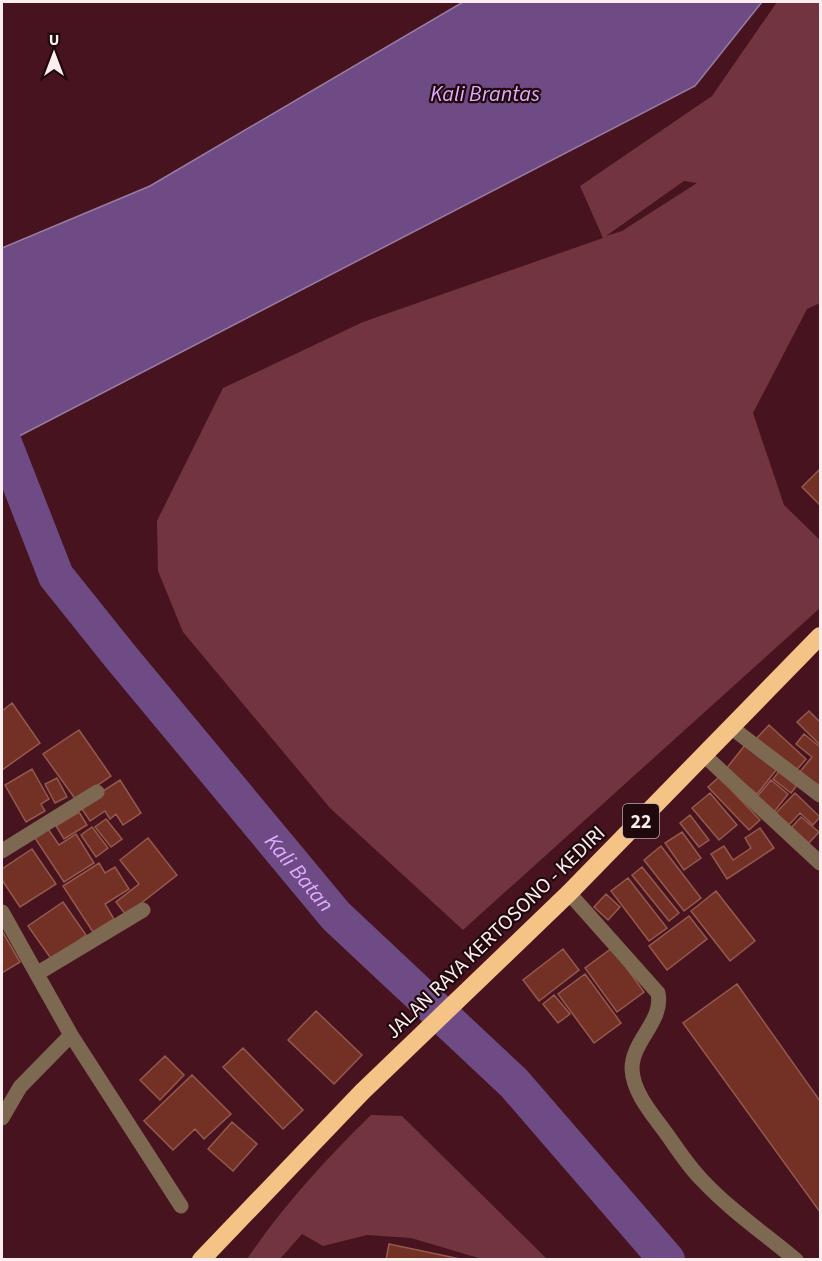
<svg xmlns="http://www.w3.org/2000/svg" width="822" height="1261" font-family="'Source Sans 3',sans-serif">
<style>
.green{fill:#72353f;fill-rule:evenodd}
.water{fill:#6e4b84;stroke:#997ca4;stroke-width:1.5}
.lines{fill:none;stroke-linecap:round;stroke-linejoin:round}
.river{stroke:#6e4b84;stroke-width:36}
.building{fill:#733025;stroke:#945a4e;stroke-width:1.5}
.minor{stroke:#7d6951;stroke-width:15}
.highway{stroke:#f5c386;stroke-width:18}
.labels{text-anchor:middle;stroke-width:4.5;stroke-linejoin:round;paint-order:stroke}
.shield{fill:#1f090c;stroke:#baa9ab;stroke-width:1.5}
.shield-label{font-size:20px;font-weight:bold;fill:#fceeef}
.street-label{font-size:21px;fill:#fceeef;stroke:#1f090c}
.water-label{font-size:22px;font-style:italic;fill:#deabff;stroke:#1f090c}
</style>
<rect width="100%" height="100%" fill="#47131e"/>
<!-- green -->
<path class="green" d="M 777,2 L 820,2 L 820,303 L 807,309 L 753,413 L 784,505 L 820,540 L 820,608 L 463,930 L 330,808 L 183,632 L 158,571 L 157,521 L 223,388 L 363,322 L 603,238 L 580,186 L 712,96 ZM 684,181 L 697,183 L 622,231 L 606,236 Z
M 371,1115 L 402,1116 L 547,1259 L 482,1259 L 411,1238 L 367,1235 L 323,1246 L 302,1234 L 280,1259 L 247,1259 C 283,1206 325,1160 371,1115 Z"/>
<!-- water -->
<path class="water" d="M 463,2 L 762,2 L 695,86 L 2,445 L 2,248 L 150,186 Z"/>
<g class="lines">
<!-- river -->
<path class="river" id="s1" d="M 2,438 L 56,576 L 120,656 L 336,916 L 514,1083 L 667,1260"/>
</g>
<!-- building -->
<path class="building" d="M 820,469 L 820,502 L 819,504 L 802,487 Z
M 12,703 L 40,743 L 2,770 L 2,711 Z
M 809,711 L 820,722 L 820,745 L 797,722 Z
M 769,725 L 806,759 L 794,773 L 756,739 Z
M 79,730 L 111,776 L 76,800 L 43,754 Z
M 804,734 L 820,747 L 820,786 L 799,773 L 812,757 L 796,744 Z
M 745,745 L 777,769 L 757,794 L 726,769 Z
M 32,769 L 49,799 L 41,804 L 45,811 L 26,822 L 5,785 Z
M 780,770 L 798,784 L 791,793 L 773,779 Z
M 719,777 L 760,820 L 749,830 L 708,787 Z
M 57,778 L 67,797 L 55,803 L 45,784 Z
M 120,780 L 141,813 L 123,825 L 116,814 L 110,819 L 105,811 L 90,821 L 80,806 Z
M 771,780 L 788,794 L 774,812 L 756,798 Z
M 710,793 L 737,825 L 719,840 L 692,808 Z
M 795,793 L 820,817 L 813,825 L 800,813 L 786,828 L 773,816 Z
M 79,812 L 87,825 L 64,839 L 56,826 Z
M 690,815 L 709,840 L 699,847 L 680,823 Z
M 801,817 L 819,832 L 808,844 L 790,829 Z
M 106,819 L 122,839 L 111,847 L 95,827 Z
M 92,827 L 108,848 L 96,857 L 81,835 Z
M 760,828 L 774,848 L 727,879 L 711,854 L 724,846 L 733,860 L 751,848 L 745,838 Z
M 48,829 L 59,845 L 76,834 L 94,863 L 64,882 L 35,838 Z
M 682,832 L 701,858 L 684,870 L 665,843 Z
M 148,838 L 177,875 L 126,915 L 116,902 L 139,884 L 120,860 Z
M 661,846 L 701,898 L 684,911 L 644,860 Z
M 32,849 L 56,884 L 20,907 L 2,880 L 2,869 Z
M 99,863 L 105,873 L 115,867 L 129,889 L 105,904 L 114,919 L 93,932 L 63,886 Z
M 642,867 L 679,913 L 669,921 L 632,875 Z
M 628,878 L 667,928 L 649,941 L 611,891 Z
M 716,891 L 755,941 L 730,961 L 691,911 Z
M 606,894 L 620,907 L 608,920 L 594,907 Z
M 63,902 L 86,935 L 52,960 L 28,926 Z
M 689,916 L 707,939 L 667,970 L 649,946 Z
M 2,931 L 20,962 L 2,973 Z
M 612,948 L 644,992 L 617,1012 L 585,968 Z
M 563,949 L 579,970 L 539,1001 L 523,980 Z
M 585,974 L 621,1023 L 594,1043 L 558,994 Z
M 737,984 L 820,1101 L 820,1212 L 683,1023 Z
M 554,995 L 570,1014 L 558,1023 L 543,1004 Z
M 316,1011 L 362,1055 L 334,1084 L 288,1040 Z
M 243,1048 L 303,1110 L 283,1129 L 223,1067 Z
M 165,1056 L 184,1075 L 160,1100 L 140,1080 Z
M 192,1075 L 231,1114 L 204,1139 L 195,1129 L 173,1150 L 144,1121 Z
M 232,1122 L 257,1144 L 233,1171 L 208,1149 Z
M 389,1244 L 465,1260 L 386,1260 Z"/>
<g class="lines">
<!-- minor -->
<path class="minor" d="M 732,728 L 820,795
M 705,756 L 820,863
M 2,851 L 97,792
M 569,893 L 658,993 C 664,1021 632,1040 632,1069 C 633,1090 648,1109 660,1125 C 674,1143 686,1164 702,1180 C 730,1210 765,1234 796,1260
M 2,912 L 71,1035 L 181,1206
M 38,973 L 143,910
M 2,1118 L 20,1087 L 71,1035"/>
<!-- highway -->
<path class="highway" d="M 201,1260 L 362,1092 L 569,893 L 820,636"/>
</g>
<g class="labels">
<!-- shield labels -->
<rect class="shield" x="623" y="804" width="36" height="34" rx="4.5"/>
<g class="shield-label">
<text x="641" y="828">22</text>
</g>
<!-- street labels -->
<g class="street-label">
<text transform="translate(495 932) rotate(-44)" y="7">JALAN RAYA KERTOSONO - KEDIRI</text>
</g>
<!-- water labels -->
<g class="water-label">
<text x="485" y="101">Kali Brantas</text>
<text dy="8" stroke="none"><textPath href="#s1" startOffset="532">Kali Batan</textPath></text>
</g>
</g>
<!-- border -->
<rect width="822" height="1261" fill="none" stroke="#fceeef" stroke-width="6"/>
<!-- north arrow -->
<g transform="translate(54 54)" stroke="#1f090c" stroke-width="4.5" paint-order="stroke">
<path d="M0-4.5L10 22L0 15L-10 22Z" fill="#fceeef"/>
<text y="-9" font-size="16" font-weight="bold" text-anchor="middle" fill="#fceeef">U</text>
</g>
</svg>
